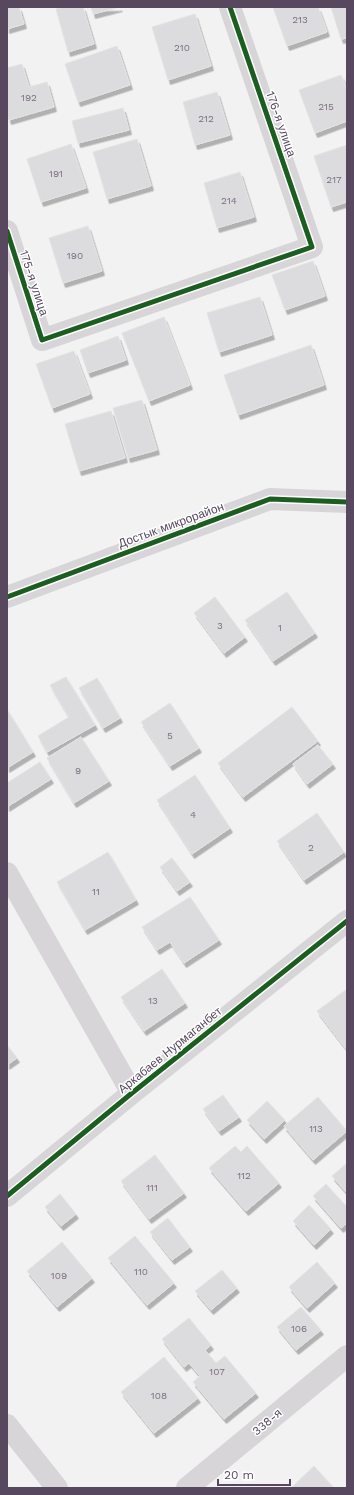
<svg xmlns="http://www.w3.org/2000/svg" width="354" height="1495" font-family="'Work Sans',sans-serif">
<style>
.building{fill:#dcdbdd;stroke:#e4e3e4;filter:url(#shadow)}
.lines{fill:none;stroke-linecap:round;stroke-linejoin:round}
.minor{stroke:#d8d5d9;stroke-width:22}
.cycleway-casing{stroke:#fff;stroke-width:8}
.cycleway{stroke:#1b5e20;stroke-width:5}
.labels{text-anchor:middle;stroke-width:3;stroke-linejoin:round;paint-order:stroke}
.number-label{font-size:10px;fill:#7a6e80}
.street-label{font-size:12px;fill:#57485f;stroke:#fff}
</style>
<defs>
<filter id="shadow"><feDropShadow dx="2.5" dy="4.5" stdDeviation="0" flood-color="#0004"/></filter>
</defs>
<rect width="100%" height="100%" fill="#f2f2f2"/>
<!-- building -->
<path class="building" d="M 7,7 L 19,7 L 24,24 L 7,29 Z
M 64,7 L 83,7 L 94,44 L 68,52 L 56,9 Z
M 91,7 L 120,7 L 93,14 Z
M 273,7 L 318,7 L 327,32 L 287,46 Z
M 331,7 L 347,7 L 347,38 L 341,39 Z
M 195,14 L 211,66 L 168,80 L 152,27 Z
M 117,46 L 130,85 L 78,102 L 65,64 Z
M 22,64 L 29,87 L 47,82 L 54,107 L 9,120 L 7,113 L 7,68 Z
M 341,75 L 347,90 L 347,121 L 315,133 L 299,90 Z
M 217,92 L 230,135 L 195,145 L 183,102 Z
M 123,108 L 129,130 L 78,143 L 72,121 Z
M 137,139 L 151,186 L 107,199 L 93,152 Z
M 71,144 L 86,188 L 41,202 L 27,159 Z
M 347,145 L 347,202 L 331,207 L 314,156 Z
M 240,172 L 254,217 L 217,228 L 204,183 Z
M 88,226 L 102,271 L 63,283 L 49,238 Z
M 313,261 L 325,296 L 285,310 L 272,275 Z
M 260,297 L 272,335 L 219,352 L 207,313 Z
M 164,317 L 190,385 L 149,401 L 122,333 Z
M 118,336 L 126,360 L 88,373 L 80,350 Z
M 311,345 L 324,385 L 238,415 L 224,375 Z
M 74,351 L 90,394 L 52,408 L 36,364 Z
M 142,400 L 157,450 L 128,458 L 113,408 Z
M 111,411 L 125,458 L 79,471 L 65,424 Z
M 287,592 L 315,633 L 273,661 L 245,620 Z
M 215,597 L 245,637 L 224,653 L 194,613 Z
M 66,677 L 95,725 L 47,752 L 38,736 L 69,717 L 50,685 Z
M 97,678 L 120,718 L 103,728 L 79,688 Z
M 170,703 L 199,748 L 170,766 L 141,722 Z
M 292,707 L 318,741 L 243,797 L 218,763 Z
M 8,711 L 33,752 L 7,768 L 7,712 Z
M 81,737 L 109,781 L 74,803 L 47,758 Z
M 318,745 L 333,764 L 307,784 L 293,764 Z
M 40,762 L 51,779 L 7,807 L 7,783 Z
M 195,775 L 230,828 L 192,854 L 157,800 Z
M 317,813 L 344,852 L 304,880 L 277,841 Z
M 108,852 L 136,900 L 85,930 L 57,882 Z
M 172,858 L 190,882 L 177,891 L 160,867 Z
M 190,897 L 219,940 L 184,963 L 170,942 L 157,950 L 142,927 Z
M 162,969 L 185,1003 L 144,1031 L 121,997 Z
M 347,989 L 347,1050 L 317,1011 Z
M 7,1045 L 17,1058 L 7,1065 Z
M 223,1095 L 239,1117 L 219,1131 L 203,1109 Z
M 318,1097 L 347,1131 L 313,1160 L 284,1126 Z
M 267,1101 L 285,1120 L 264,1139 L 247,1120 Z
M 235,1146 L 241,1152 L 247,1146 L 279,1183 L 246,1211 L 209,1168 Z
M 155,1155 L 184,1193 L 149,1219 L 121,1181 Z
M 347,1163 L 347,1193 L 332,1176 Z
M 326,1184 L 347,1207 L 347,1223 L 341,1228 L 313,1196 Z
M 60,1194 L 76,1214 L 61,1226 L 45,1207 Z
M 309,1205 L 331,1229 L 314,1245 L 293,1221 Z
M 168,1218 L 190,1247 L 172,1260 L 150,1232 Z
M 135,1236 L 174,1283 L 147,1305 L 108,1258 Z
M 62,1242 L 92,1278 L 57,1307 L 27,1271 Z
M 317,1262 L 335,1283 L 307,1308 L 289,1287 Z
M 222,1270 L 237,1288 L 211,1310 L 195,1291 Z
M 301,1307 L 321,1330 L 296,1350 L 277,1327 Z
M 189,1318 L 211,1345 L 205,1350 L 216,1363 L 225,1356 L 256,1393 L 224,1419 L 193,1382 L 200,1376 L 189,1363 L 184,1367 L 162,1339 Z
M 164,1357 L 198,1398 L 154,1433 L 121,1392 Z
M 314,1466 L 334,1488 L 291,1488 Z"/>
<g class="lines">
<!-- minor -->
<path class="minor" d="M 7,231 L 42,340 L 312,247 L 230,7
M 7,597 L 270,499 L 347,502
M 7,873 L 132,1093
M 7,1196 L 132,1093 L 347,921
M 7,1425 L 57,1488
M 187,1488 L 347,1356"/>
<!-- cycleway casing -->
<g class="cycleway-casing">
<path id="cycleway" d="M 7,231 L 42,340 L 312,247 L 230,7
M 7,597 L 270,499 L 347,502
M 7,1196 L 132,1093 L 347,921"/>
</g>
<!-- cycleway -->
<use href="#cycleway" class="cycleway"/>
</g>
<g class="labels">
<!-- number labels -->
<g class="number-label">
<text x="300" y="23">213</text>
<text x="182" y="51">210</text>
<text x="29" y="101">192</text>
<text x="326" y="110">215</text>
<text x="206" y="122">212</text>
<text x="56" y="177">191</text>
<text x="334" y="183">217</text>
<text x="229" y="204">214</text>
<text x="75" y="259">190</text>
<text x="220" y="629">3</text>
<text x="280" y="631">1</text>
<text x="170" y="739">5</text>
<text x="78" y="774">9</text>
<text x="193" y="818">4</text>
<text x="311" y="851">2</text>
<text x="96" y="895">11</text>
<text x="153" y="1004">13</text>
<text x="316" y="1132">113</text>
<text x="244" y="1179">112</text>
<text x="152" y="1191">111</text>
<text x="141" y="1275">110</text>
<text x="59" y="1279">109</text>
<text x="299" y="1332">106</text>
<text x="217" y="1375">107</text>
<text x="159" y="1399">108</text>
</g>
<!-- street labels -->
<g class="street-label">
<text transform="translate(281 124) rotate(71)" y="4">176-я улица</text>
<text transform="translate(34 283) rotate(72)" y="4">175-я улица</text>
<text transform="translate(171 525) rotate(-20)" y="4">Достык микрорайон</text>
<text transform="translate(170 1050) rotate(-39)" y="4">Аркабаев Нурмаганбет</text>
<text transform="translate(267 1422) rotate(-40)" y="4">338-я</text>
</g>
</g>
<!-- border -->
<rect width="354" height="1495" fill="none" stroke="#57485f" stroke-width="16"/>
<!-- scale -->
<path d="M218 1479v6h72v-6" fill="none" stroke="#57485f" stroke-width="2"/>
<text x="224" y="1479" font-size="12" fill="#57485f" stroke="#ffffff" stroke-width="3" paint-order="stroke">20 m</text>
</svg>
